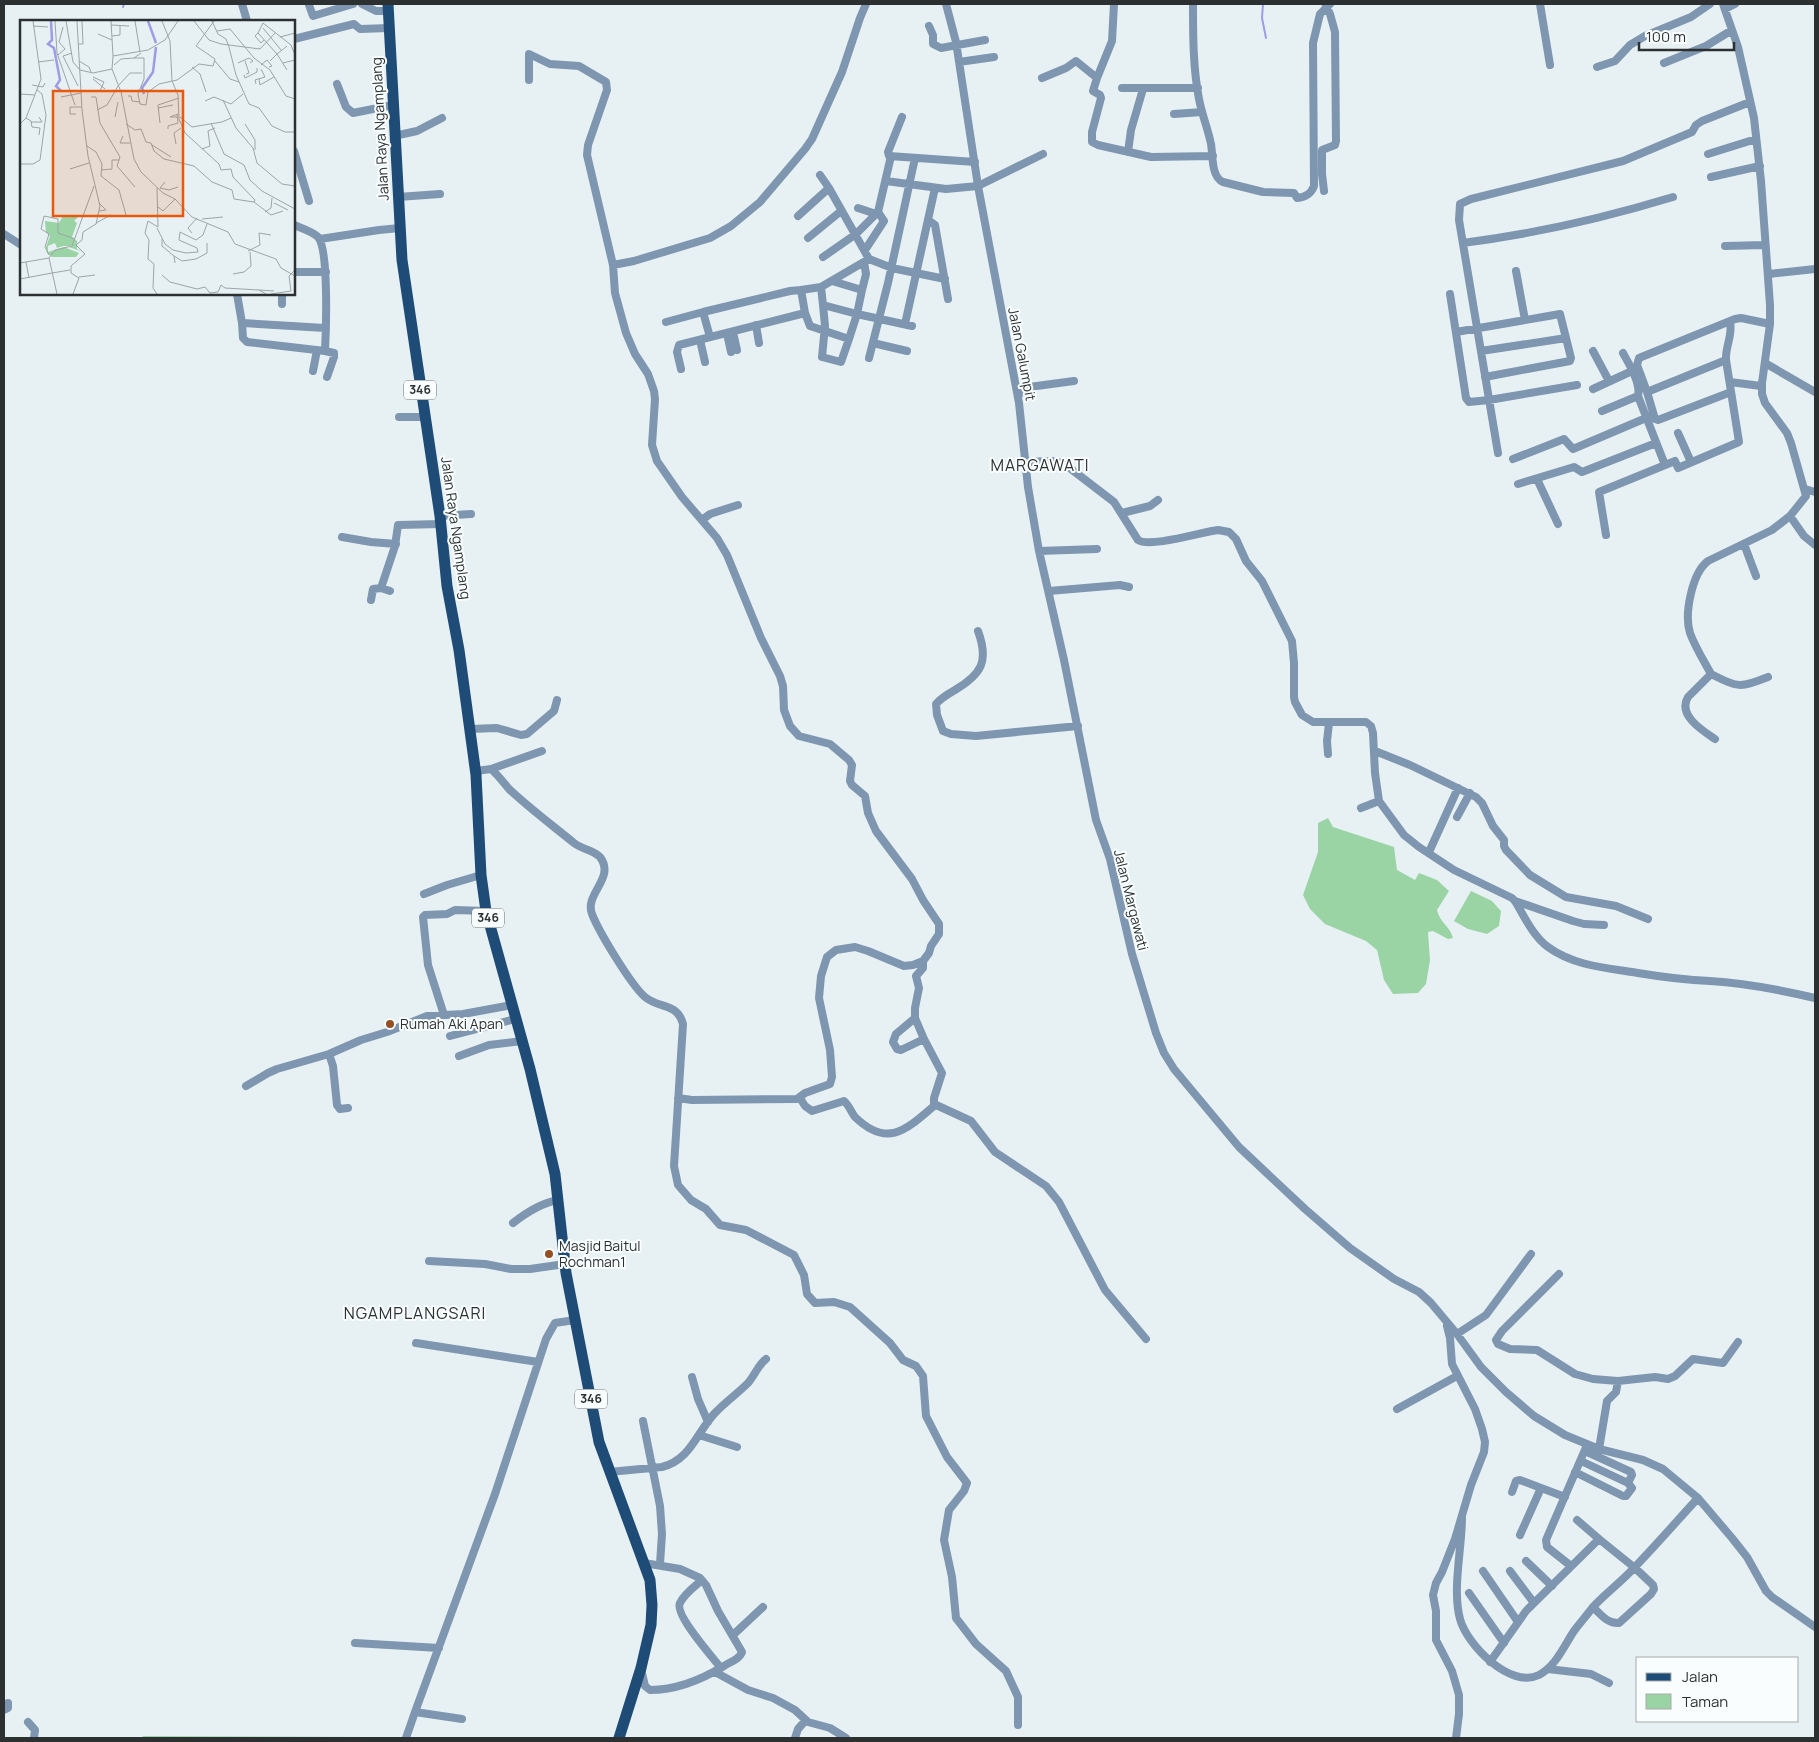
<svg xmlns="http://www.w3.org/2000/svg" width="1819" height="1742" font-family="Manrope,sans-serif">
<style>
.green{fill:#9ad4a5}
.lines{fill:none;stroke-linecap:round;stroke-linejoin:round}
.stream{stroke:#9c9de4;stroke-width:2}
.street{stroke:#7e96af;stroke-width:8}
.primary{stroke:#1e4c77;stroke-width:11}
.poi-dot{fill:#944f23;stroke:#f9fdfe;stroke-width:2}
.labels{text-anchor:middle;stroke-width:4;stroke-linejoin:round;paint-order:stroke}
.shield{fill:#f9fdfe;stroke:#6a6e6e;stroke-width:1}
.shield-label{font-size:12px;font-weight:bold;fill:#2c3031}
.street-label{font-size:14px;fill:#2c3031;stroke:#f9fdfe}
.poi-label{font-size:14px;fill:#2c3031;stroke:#f9fdfe;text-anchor:start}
.quarter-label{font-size:16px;letter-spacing:1px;fill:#2c3031;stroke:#f9fdfe}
.inset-river{fill:none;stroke:#9c9de4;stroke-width:2.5}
.inset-road{fill:none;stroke:#9ca4a6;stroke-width:1}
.view{fill:#e8590c;fill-opacity:0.15;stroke:#e8590c;stroke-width:2.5}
.inset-edge{fill:none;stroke:#2c3031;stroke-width:2.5}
</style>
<rect width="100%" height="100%" fill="#e7f1f4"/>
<!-- green -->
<path class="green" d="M 1328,818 L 1333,827 L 1394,847 L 1397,870 L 1415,880 L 1419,873 L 1437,880 L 1449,891 L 1437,910 C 1440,923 1450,926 1453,938 L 1448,939 L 1433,931 L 1428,932 L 1430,960 L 1426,984 L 1418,993 L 1393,994 L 1384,980 L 1377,950 L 1366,941 L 1325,924 L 1310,909 L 1303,895 L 1318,852 L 1318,823 Z
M 1471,891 L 1492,901 L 1501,911 L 1499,926 L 1487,934 L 1468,929 L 1454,921 Z
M 143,1736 L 369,1737 L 368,1738 L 142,1738 Z"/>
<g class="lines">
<!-- stream -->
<path class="stream" d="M 1263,4 L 1262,18 L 1266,38
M 123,7 L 124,4"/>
<!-- street -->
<path class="street" d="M 242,4 L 247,21
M 362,4 L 376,11 L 388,11
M 946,4 L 956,42 L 978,186 L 1019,403 L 1028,487 L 1039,551 L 1064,660 L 1096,820 L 1110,859 L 1132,954 L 1156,1033 L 1164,1053 L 1174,1069 L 1239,1147 L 1305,1209 L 1350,1248 L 1394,1279 L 1419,1292 L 1431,1303 L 1457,1334 L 1481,1367 L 1506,1392 L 1534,1416 L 1565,1435 L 1599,1449 L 1643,1460 L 1663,1469 L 1698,1498 L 1732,1538 L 1747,1557 L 1766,1591 L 1772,1597 L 1815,1627
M 1193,4 C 1193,35 1193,68 1199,99 C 1202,115 1208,129 1211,144 C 1213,155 1211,177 1223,182 L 1263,192 L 1294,193 L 1297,198 C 1306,197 1311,194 1314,186 L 1313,43 L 1320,14 L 1330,4
M 1540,4 L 1550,65
M 309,5 L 313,16 L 353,4
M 1725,9 L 1735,4
M 929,26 L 933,35 L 933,44 L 941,48 L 985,40
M 294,39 L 354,24 L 360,29 L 389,28
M 959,62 L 994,57
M 1664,63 L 1706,46 L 1732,30
M 1597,67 L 1615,61 L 1630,45 L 1645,36 L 1691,17 L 1710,4
M 1042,78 L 1066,68 L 1076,61 L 1097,78 L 1093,91 L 1100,95 L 1101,98 L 1092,132 L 1092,142 L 1098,145 L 1151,157 L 1213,156
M 1097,78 L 1112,41 L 1114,4
M 529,80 L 529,54 L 550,64 L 579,66 L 606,82 L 607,90 L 588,145 L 587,155 L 613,265 L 615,293 L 626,333 L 635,354 L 648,374 L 654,391 L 655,399 L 652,445 L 657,461 L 682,497 L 717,538 L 727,555 L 761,638 L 780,676 L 783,686 L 784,710 L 790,726 L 799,736 L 830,744 L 849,760 L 852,765 L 850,781 L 852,785 L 865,796 L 868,813 L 876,831 L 912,879 L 923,900 L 939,924 L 939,934 L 931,946 L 929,953 L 923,961 L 913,965 L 904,966 L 868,951 L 855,947 L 836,950 L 827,957 L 821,976 L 819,998 L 830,1050 L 832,1077 L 830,1084 L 805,1093 L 797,1099 L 692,1100 L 678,1098
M 337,84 L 346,107 L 353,113 L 393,105
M 1122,88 L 1198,88
M 1174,114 L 1202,112
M 902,117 L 888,152 L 889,156 L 975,162
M 394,136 L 417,131 L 442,118
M 294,151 L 309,201
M 1128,152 L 1131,130 L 1143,89
M 1708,154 L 1756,139
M 820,175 L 829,188
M 1711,177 L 1760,166
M 886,181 L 946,189 L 978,186 L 1043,154
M 1324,191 L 1322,174 L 1322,150 L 1335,145 L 1336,141 L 1335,32 L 1330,14 L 1326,6
M 398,197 L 440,194
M 858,208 L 876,214
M 798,216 L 829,188 L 869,259 L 892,268 L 945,279
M 928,220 L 935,225 L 948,299
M 4,234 L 21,245
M 808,238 L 841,211
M 320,239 L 379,230 L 400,228
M 1463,243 C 1534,234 1604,218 1673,197
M 1725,246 L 1765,245
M 865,250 L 884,221 L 878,212
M 823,257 L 856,234 L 878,212 L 891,156
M 613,265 L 634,261 L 710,238 L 731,226 L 760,202 L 805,149 L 812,139 L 842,72 L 860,18 L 866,4
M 1516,271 L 1525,320
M 294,272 L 326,272
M 1769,274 L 1815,269
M 832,281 L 862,290 L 857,314 L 823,305 L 825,326 L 822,357 L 841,362 L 849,339
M 821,287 L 823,305
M 862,290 L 866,274 L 864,262
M 237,294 L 242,323 L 325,328
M 1450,294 L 1466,398 L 1469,402 L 1489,400 L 1577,385
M 282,304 L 282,294
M 805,313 L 810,326 L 849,339 L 857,314 L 912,326
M 666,322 L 703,312
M 242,323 L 243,338 L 247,342 L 325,351 C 326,332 329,249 318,237 C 312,231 301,228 294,225
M 905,324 L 935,188
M 756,325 L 759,343
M 733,332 L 737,350
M 1456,332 L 1560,314 L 1571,358 L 1570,361 L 1485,377
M 727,334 L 731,352
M 710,337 L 703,312 L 790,291 L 801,290
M 700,340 L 705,362
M 873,343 L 907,351
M 325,351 L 334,353 L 334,357 L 327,377
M 1481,351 L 1566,338
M 1593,351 L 1609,381
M 1623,353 C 1629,364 1641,383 1638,396 L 1665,465
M 869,358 L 888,283 L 915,158
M 1726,360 L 1647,392 L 1637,365 L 1639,358 L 1735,319 L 1741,318 L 1770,324
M 1765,363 L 1815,392
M 681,369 L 677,352 L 679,345 L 805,313 L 801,290 L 821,287 L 869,259
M 313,371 L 317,350
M 1730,382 L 1761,386
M 1593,389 L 1632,371
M 1647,392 L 1655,419 L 1658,420 L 1731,392
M 1018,395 L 1029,387 L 1074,381
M 1602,411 L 1638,396
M 399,417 L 424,417
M 1678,433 L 1691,462
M 1498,453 L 1459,220 L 1460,204 L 1471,199 L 1623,161 L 1692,132 L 1696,125 L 1702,121 L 1750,102
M 1513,459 L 1564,439 L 1573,449 L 1646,418
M 1026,462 L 1052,461 L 1062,463 L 1071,469 L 1114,502 L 1138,540 C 1150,548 1202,532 1218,530 L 1229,532 L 1236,539 L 1246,561 L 1262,581 L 1292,641 L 1294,663 L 1294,697 L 1295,702 L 1302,715 L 1313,722 L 1366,722 L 1371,726 L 1373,733 L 1375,773 L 1379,801 L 1404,835 L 1419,847 L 1454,870 L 1512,898 L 1515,901 C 1524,916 1533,936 1548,947 C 1574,966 1607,968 1638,973 C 1662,977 1686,980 1710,981 C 1745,983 1781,990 1815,998
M 1537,479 L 1558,524
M 1518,484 L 1574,467 L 1582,472 L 1656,443
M 1805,489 L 1815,492
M 1122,513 L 1150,506 L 1158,500
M 440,516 L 471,514
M 1790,516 L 1804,536 L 1815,545
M 702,520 L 710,514 L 738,505
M 1606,535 L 1599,492 L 1675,461 L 1678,468 L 1739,442 L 1726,360 C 1725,347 1733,335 1730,322
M 342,537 L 371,542 L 396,544
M 1744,544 L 1756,576
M 1039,551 L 1097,549
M 390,591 L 381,588 L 395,546 L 398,525 L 441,524
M 1049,591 L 1120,585 L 1129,587
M 371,600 L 373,589 L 381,588
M 978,631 C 989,661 982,674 955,690 C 948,694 941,698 936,704 L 937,715 L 943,731 L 951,734 L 976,736 L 1078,726
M 1711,674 C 1739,688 1739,688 1768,677
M 470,729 L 497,728 L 521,735 L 527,734 L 554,711 L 557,700
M 1715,739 C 1703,731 1677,715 1688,697 L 1711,674 C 1704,661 1695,647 1690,633 C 1684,614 1692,573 1708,561 L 1772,530 L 1790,516 L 1806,496 L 1791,443 L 1787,433 L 1765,403 L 1762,394 L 1762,383 L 1770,324 L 1770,305 L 1761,181 L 1754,118 L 1738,47 L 1723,4
M 1375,751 L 1410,765 L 1476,797 L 1482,803 L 1493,826 L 1504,840 L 1504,846 L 1506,850 L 1530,875 L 1566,897 L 1616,906 L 1648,919
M 1328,754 L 1327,741 L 1329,723
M 491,769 L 542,751
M 476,771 L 491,769 C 498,775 503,782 509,789 C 529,808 552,825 574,843 C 581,849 594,850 600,857 C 616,878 584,894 592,914 C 599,932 631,985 645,997 C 659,1009 677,1002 683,1024 L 674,1166 L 678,1185 L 691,1200 L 706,1209 L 720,1225 L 746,1230 L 794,1255 L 804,1275 L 807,1294 L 815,1303 L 834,1302 L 850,1307 L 890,1343 L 903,1360 L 916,1366 L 923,1376 L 926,1416 L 947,1457 L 967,1483 L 964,1491 L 949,1510 L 944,1540 L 952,1577 L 956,1618 L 976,1644 L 1006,1671 L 1018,1697 L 1018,1725
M 1361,808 L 1379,801
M 1457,817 L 1470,793
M 1429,852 L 1458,788
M 424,894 L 447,885 L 481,875
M 1515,901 L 1573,921 L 1584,924 L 1604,925
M 923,961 L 923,968 L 916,976 L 919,988 L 915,1008 L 915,1018 L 896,1034 L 893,1042 L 897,1049 L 901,1050 L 924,1039 L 942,1073 L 934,1098 L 934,1104 L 971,1121 L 995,1152 L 1046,1186 L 1059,1202 L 1105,1290 L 1146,1339
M 444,1015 L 428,965 L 423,917 L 425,915 L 447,914 L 455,910 L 486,911
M 915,1018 L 924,1039
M 450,1036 L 515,1019
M 329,1054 L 333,1066 L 337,1105 L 340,1109 L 348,1108
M 459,1056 L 489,1045 L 522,1041
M 246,1086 L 268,1073 L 277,1069 L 329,1054 L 361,1040 L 387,1032 L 427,1016 L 463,1014 L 512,1005
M 800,1098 L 805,1106 L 812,1111 L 844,1101 C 849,1105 851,1112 855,1117 C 888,1149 907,1129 935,1105
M 513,1223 C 527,1212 541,1203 558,1200
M 429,1261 L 485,1264 L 511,1269 L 530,1269 L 565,1264
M 1559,1274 L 1502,1331 L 1496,1340 L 1498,1344 L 1510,1349 L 1537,1350 L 1575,1374 L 1593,1379 L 1618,1381 L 1655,1377 L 1668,1379 L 1675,1376 L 1693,1359 L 1723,1363 L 1738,1342
M 1447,1326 L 1450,1338 L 1452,1364 L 1475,1409 L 1482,1429 L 1485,1442 L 1484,1452 L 1471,1485 L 1455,1539 L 1442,1572 L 1436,1583 L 1433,1595 L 1436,1611 L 1436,1640 L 1452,1671 L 1459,1695 L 1459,1714 L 1456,1738
M 1457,1334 L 1486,1315 L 1531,1254
M 416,1343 L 538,1362
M 692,1377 L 698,1399 L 708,1422
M 1397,1409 L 1457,1376
M 643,1421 L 660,1506 L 662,1534 L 660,1564
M 699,1435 L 737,1447
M 1599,1449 L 1607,1401 L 1616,1392 L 1618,1381
M 1585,1451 L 1631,1472 L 1632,1475 L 1628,1483
M 609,1472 L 662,1467 C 690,1460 696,1434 714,1414 C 724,1403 737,1394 748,1383 C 755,1375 758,1365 766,1359
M 1575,1472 L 1623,1496 L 1626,1496 L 1632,1488 L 1628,1483 L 1581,1461
M 1512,1492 L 1516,1481 L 1520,1480 L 1565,1497
M 1462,1517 C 1462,1549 1452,1589 1460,1619 C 1467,1645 1510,1689 1539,1675 C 1556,1666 1564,1646 1574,1631 C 1580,1623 1587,1615 1593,1607 C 1606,1593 1621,1582 1634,1568 C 1656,1545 1677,1521 1698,1498
M 1577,1520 L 1599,1539
M 1520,1535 L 1541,1488
M 1526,1561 L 1552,1586
M 1571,1566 L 1547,1547 L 1546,1540 L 1587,1445
M 1483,1571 L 1518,1622
M 1510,1571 L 1534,1603
M 702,1580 C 695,1586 684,1594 680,1603 C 674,1614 713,1658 721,1668
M 1469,1593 L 1504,1643
M 733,1635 L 763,1607
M 355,1643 L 439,1648
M 1490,1662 L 1526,1611 L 1599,1539 L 1635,1568 L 1653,1585 L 1654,1589 L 1651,1594 L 1619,1623 C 1608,1624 1601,1615 1593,1607
M 641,1669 L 645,1686 L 650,1690 C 677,1690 701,1680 724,1666 C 730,1662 740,1659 742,1652 L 718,1611 L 706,1585 L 700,1578 L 680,1569 L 644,1563
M 1548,1669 L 1591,1674 L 1609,1683
M 715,1672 L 748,1690 L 773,1698 L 795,1710 L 808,1722 L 830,1728 L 846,1738
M 4,1710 L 8,1708 L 8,1703
M 415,1712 L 462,1719
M 28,1722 L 35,1730 L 34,1738
M 406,1738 L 415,1712 L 495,1494 L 546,1339 L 555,1323 L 575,1320
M 795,1738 L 798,1729 L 806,1720"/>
<!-- primary -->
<path class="primary" d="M 388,4 L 402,260 L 440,516 L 447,586 L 459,650 L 476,775 L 481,875 L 486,911 L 530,1069 L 555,1174 L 566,1273 L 599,1442 L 650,1580 L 652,1605 L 651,1625 L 641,1668 L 619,1738"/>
</g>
<!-- markers -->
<g class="poi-dot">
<circle cx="390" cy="1024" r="5"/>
<circle cx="549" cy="1254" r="5"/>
</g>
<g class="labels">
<!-- shield labels -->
<g class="shield">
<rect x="404" y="380.5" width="32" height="19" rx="4"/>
<rect x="472" y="908.5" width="32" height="19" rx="4"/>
<rect x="575" y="1389.5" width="32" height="19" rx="4"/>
</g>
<g class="shield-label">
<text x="420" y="394">346</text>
<text x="488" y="922">346</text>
<text x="591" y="1403">346</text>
</g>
<!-- street labels -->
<g class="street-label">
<text transform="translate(380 129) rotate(-93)" y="5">Jalan Raya Ngamplang</text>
<text transform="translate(1022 354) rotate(79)" y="5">Jalan Galumpit</text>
<text transform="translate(456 528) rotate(82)" y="5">Jalan Raya Ngamplang</text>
<text transform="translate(1131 900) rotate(76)" y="5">Jalan Margawati</text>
</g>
<!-- poi labels -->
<g class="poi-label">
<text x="400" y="1029">Rumah Aki Apan</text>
<text x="559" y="1251">Masjid Baitul<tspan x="559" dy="16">Rochman1</tspan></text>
</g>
<!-- quarter labels -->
<g class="quarter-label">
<text x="1040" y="471">MARGAWATI</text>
<text x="415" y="1319">NGAMPLANGSARI</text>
</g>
</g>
<!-- overview -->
<g transform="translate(20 20)">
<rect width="275" height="275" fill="#e7f1f4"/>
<path d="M 43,196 L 59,196 L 54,201 L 57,203 L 52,217 L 57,221 L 57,229 L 63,232 L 49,227 L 52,226 L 55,221 L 51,226 L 43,226 L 37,228 L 35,223 L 28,226 L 28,232 L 44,227 L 59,233 L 56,237 L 32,237 L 27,233 L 26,227 L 30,216 L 26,212 L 25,201 L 39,203 Z" fill="#9ad4a5"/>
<path class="inset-river" d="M 31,1 L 32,20 L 28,24 L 34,28 L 40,60 L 36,66 L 41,71M 128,1 L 136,23M 124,74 L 122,68 L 133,52 L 136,27"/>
<path class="inset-road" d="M 35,1 L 37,33 L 55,85M 46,1 L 53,42 L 60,50M 57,1 L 62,90 L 68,136 L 80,186 L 76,204 L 63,212 L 62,220 L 56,225 L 65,234M 91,1 L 93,36M 115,1 L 120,32M 142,1 L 150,21 L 152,61M 174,1 L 189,20 L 201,24 L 240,29 L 255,13M 192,1 L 198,14 L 206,19 L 209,27 L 216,55 L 229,84 L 239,88 L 252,106 L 265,112 L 275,112M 243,3 L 238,13 L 257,34 L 267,26M 243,3 L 271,25 L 275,35M 91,5 L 109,6M 13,6 L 28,7M 243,8 L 261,30M 197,11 L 210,9 L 234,38 L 250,50 L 266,76 L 275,79M 238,13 L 235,16 L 241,23 L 244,20M 78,14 L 92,20M 92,16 L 100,15 L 100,6M 260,17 L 275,13M 58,24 L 63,24 L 62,1M 52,33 L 43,36 L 58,66M 38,35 L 45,29 L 39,22 L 43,7M 114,38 L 124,38 L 124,59 L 118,74 L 120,84 L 126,85M 59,41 L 69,47 L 71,52M 195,41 L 210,59 L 219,62M 225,41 L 229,53 L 226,54M 250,41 L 257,34 L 267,50M 18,42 L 34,40M 218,43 L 229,38 L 233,41 L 230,43M 263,43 L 275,40 L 275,36M 94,45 L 101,39 L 114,38 L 121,33M 241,45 L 247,40 L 252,46 L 249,47M 172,47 L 180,54 L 186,72M 92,49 L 101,72 L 114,139 L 121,152 L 143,173 L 155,179 L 172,197 L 208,212 L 215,224 L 256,239 L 261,248 L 275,256M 60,50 L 73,53 L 92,49 L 93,36 L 128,30 L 145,20 L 158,1M 224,55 L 225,58 L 237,52 L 237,48M 73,57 L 84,62 L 80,71M 73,59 L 85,69M 239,59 L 240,65 L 254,57M 236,64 L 235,60 L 245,57 L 241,49M 12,65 L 23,67 L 25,63M 0,74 L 15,75M 108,76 L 111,76 L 112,81 L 120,82M 41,77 L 61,73M 71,77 L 76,77 L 80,103 L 100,137 L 97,146 L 115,167M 203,80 L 216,108 L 233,128 L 237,143 L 262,164 L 275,166M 185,81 L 194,77 L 211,84 L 223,74M 126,85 L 128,72 L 139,64 L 157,60 L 179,44 L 193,46 L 195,39 L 176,26 L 194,1M 138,88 L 153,85M 77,90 L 87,85 L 98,66 L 110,53 L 122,53M 56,94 L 50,94 L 50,87 L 61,87M 95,97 L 98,82M 157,97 L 150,97 L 158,94M 160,97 L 172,107 L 202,102 L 211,98M 6,98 L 11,101 L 12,107 L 20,108 L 19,115M 11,102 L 22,102 L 19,97M 140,103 L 138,85 L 159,78M 191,103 L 204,134 L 224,145 L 230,160 L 242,171 L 275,189M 0,104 L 6,98 L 21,59 L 13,1M 106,104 L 115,110 L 121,109 L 126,122 L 131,123 L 134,131 L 144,139 L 174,146 L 192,162 L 212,170 L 214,179 L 234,182 L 235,180 L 213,157 L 211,149 L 201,150 L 199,144 L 165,113 L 159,99 L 158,75 L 152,61M 225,104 L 235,120 L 235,130M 148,109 L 148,106 L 158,103 L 157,94M 103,116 L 100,123 L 110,123M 156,124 L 154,113 L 161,108M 132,125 L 151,137M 67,126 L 76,132 L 82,144 L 81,156 L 99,170 L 106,195M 182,129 L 190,126 L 188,111 L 195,108M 0,144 L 13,144 L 20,140 L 26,95 L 22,74 L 17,70M 50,149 L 69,143M 81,150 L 92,149 L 92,140 L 99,140M 145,162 L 140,168 L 149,170 L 158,167M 137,168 L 138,207 L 128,201 L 125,213 L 129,220 L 128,239 L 134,244 L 133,268 L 137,274M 234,182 L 251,195 L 263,191M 254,183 L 268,190M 138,187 L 143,191 L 155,179M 79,191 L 86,190 L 79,183M 245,192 L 251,188 L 252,178M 182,199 L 203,197M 76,203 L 91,195M 137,208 L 145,224 L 153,230 L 166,233 L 178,232 L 177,228 L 159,220 L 160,212 L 176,220 L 183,215 L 187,204M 172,213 L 168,208 L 177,198M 142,219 L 142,226 L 154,236 L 155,243M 228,231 L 240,225 L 239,213 L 251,215M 29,235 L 25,227 L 29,214 L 21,209 L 24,196 L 38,199 L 38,213 L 55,219M 154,236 L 162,241 L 176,239 L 187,233 L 187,223M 29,238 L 37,274M 6,242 L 9,258M 0,243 L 29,238 L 35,230 L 52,226 L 74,166M 32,253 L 50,250M 213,254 L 224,252 L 231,246 L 230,232M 142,255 L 150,262 L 177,269 L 185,267 L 190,273 L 198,272 L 201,265 L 205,268 L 239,270 L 246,274M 59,257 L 75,255M 0,259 L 32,253M 239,270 L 254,271M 53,274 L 59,258 L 51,253 L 51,246 L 65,234M 251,274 L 271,271 L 269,256 L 275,250"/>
<path class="view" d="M 33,71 L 163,71 L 163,196 L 33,196 Z"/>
<rect width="275" height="275" class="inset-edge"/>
</g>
<!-- border -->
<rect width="1819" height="1742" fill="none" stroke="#2c3031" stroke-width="10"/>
<!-- legend -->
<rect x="1636" y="1657" width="162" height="65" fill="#f9fdfe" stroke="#a7abac"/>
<rect x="1646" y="1673" width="25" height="8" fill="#1e4c77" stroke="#a7abac"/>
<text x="1682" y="1682" font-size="15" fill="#2c3031">Jalan</text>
<rect x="1646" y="1694" width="25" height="15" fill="#9ad4a5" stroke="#a7abac"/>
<text x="1682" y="1707" font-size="15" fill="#2c3031">Taman</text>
<!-- scale -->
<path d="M1639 42v8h95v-8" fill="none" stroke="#2c3031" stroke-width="2.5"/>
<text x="1646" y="42" font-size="15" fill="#2c3031" stroke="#f9fdfe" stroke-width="4" paint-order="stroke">100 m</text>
</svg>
